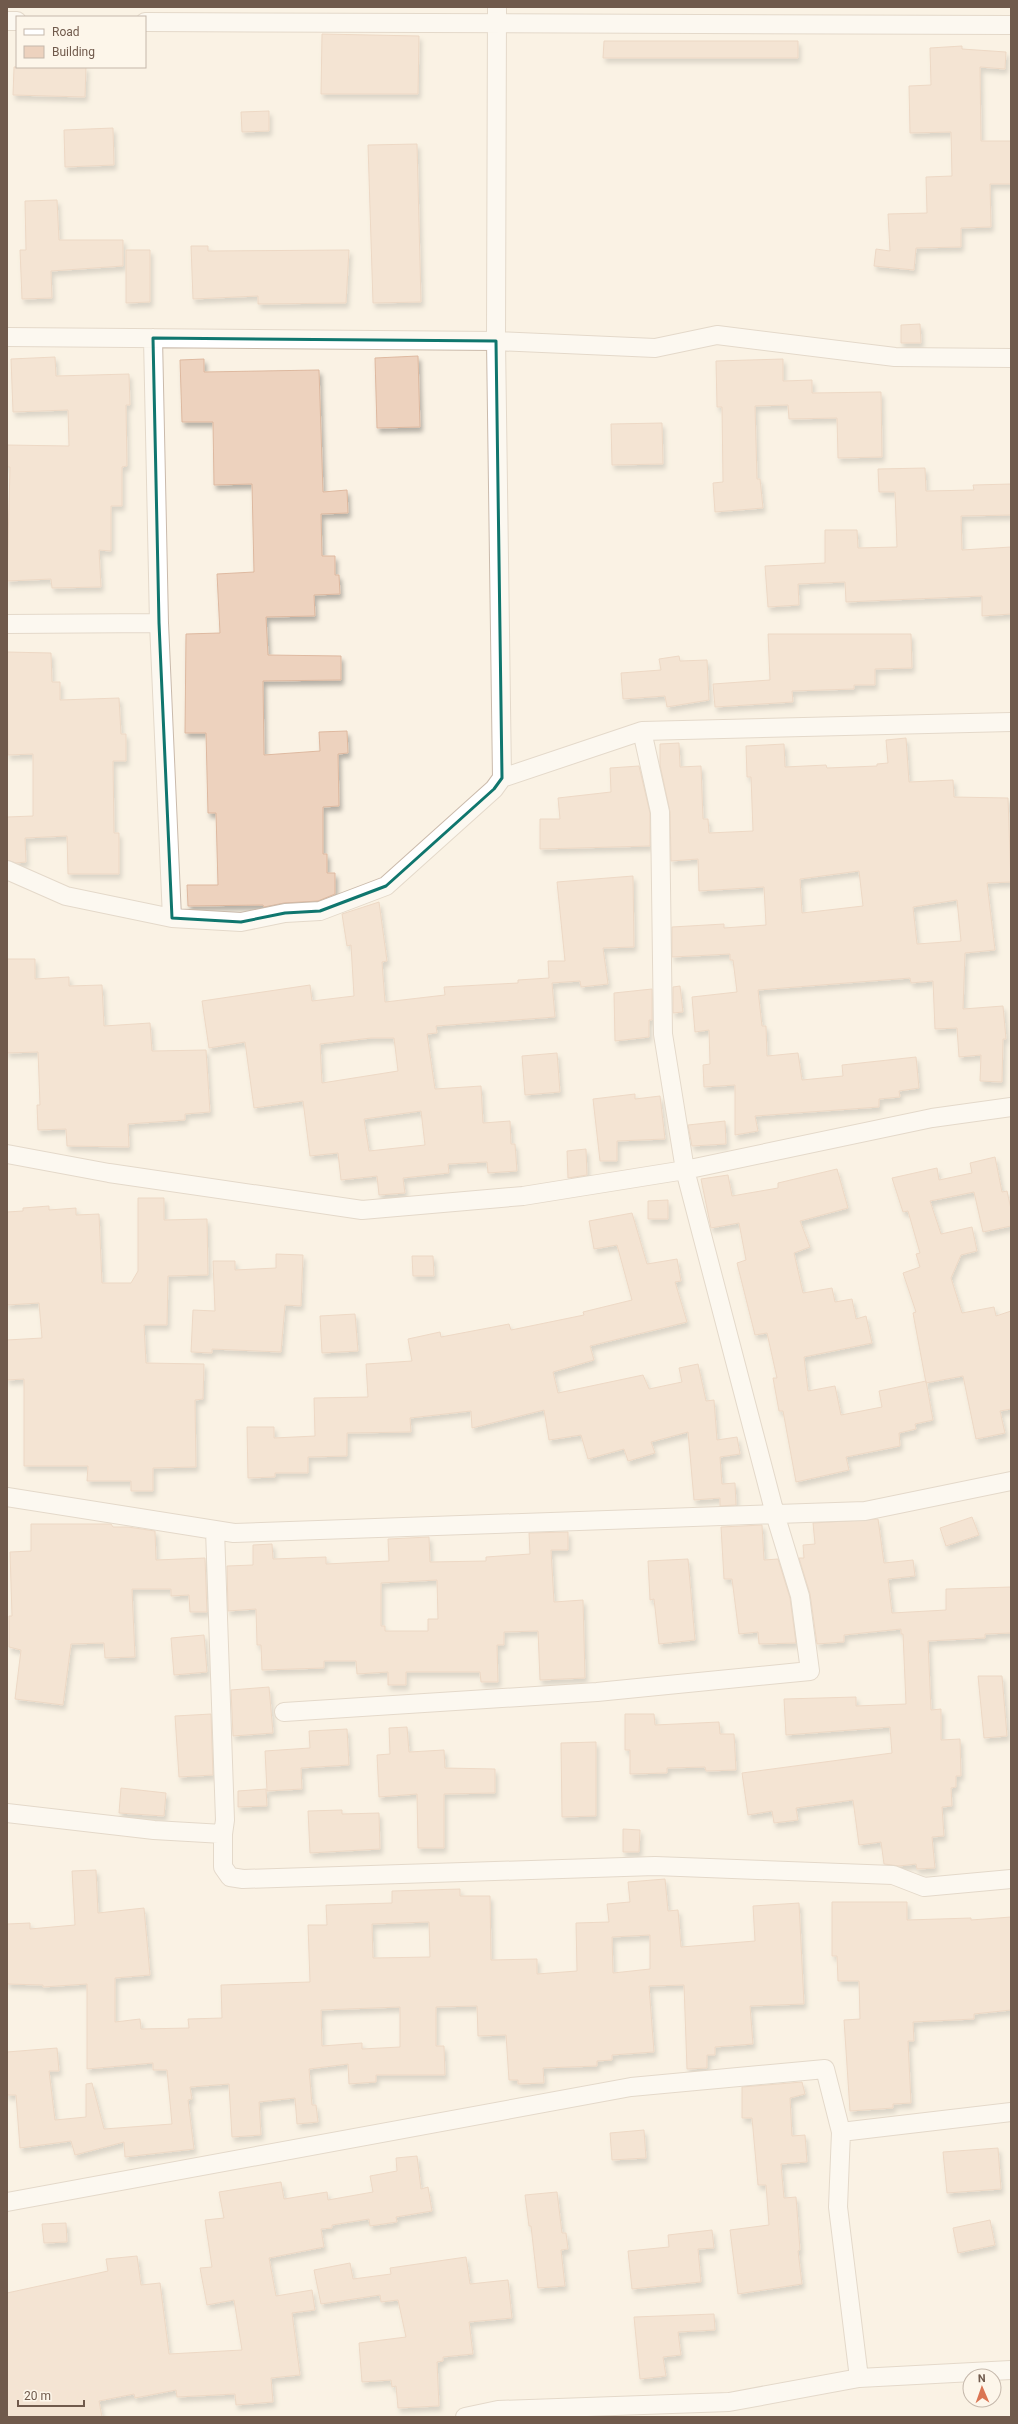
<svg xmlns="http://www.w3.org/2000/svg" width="1018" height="2424" font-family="Roboto,sans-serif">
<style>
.building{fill:#edd2be;stroke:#deb9a0;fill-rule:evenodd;filter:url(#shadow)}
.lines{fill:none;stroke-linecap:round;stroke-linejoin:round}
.street-casing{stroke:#cabaab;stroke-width:20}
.street{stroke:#fff;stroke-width:18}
.marked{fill:none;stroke:#0f766e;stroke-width:3;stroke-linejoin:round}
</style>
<defs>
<filter id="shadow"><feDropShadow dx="2.5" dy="4.5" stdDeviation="2" flood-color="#0004"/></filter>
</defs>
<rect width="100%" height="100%" fill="#faf2e4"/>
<!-- building -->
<path class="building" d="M 322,34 L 419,36 L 418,94 L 321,94 Z
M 604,41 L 798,41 L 798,58 L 603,58 Z
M 962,46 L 962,49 L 1006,52 L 1005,69 L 980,67 L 981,141 L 1011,141 L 1011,184 L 990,184 L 991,227 L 961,228 L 961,247 L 916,248 L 914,270 L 874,266 L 876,249 L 890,251 L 888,214 L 927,213 L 926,177 L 952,176 L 951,132 L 910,133 L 909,86 L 931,85 L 930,48 Z
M 14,67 L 86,67 L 85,97 L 13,95 Z
M 269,111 L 269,131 L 242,132 L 241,112 Z
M 113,128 L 114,165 L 65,167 L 64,130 Z
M 417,144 L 421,302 L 373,303 L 368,145 Z
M 57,200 L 59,240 L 123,240 L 123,266 L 51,271 L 52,298 L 22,299 L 20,250 L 26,250 L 25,201 Z
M 191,246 L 208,246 L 208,251 L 349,250 L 346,303 L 258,304 L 258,296 L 193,299 Z
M 126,250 L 150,250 L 150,302 L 126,303 Z
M 920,324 L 921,343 L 901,343 L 901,325 Z
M 418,356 L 420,427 L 377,428 L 375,358 Z
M 55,357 L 56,376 L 129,374 L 130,405 L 126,405 L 127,466 L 122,467 L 122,506 L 111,506 L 111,551 L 99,550 L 101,587 L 52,588 L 51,579 L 7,581 L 10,467 L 7,467 L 7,445 L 69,446 L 68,410 L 13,412 L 11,359 Z
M 204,359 L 204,372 L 319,370 L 323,492 L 347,490 L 348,513 L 321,514 L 322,556 L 335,556 L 335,575 L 339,575 L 340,594 L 314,595 L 315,616 L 266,617 L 268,655 L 341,656 L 341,680 L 263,681 L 264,755 L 320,751 L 319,732 L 347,731 L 348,753 L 338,754 L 339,806 L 323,807 L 323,854 L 327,854 L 327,873 L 335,873 L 335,894 L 318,901 L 284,903 L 264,907 L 263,905 L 188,906 L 187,885 L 218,885 L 216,813 L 208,813 L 206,733 L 185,733 L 186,634 L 220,633 L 217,574 L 254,572 L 252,484 L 214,485 L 213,422 L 182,422 L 180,360 Z
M 783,359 L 783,381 L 812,380 L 812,393 L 881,392 L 882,457 L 838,458 L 837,418 L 789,419 L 788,405 L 755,406 L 757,479 L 760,479 L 763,508 L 715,512 L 713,483 L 723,482 L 722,407 L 717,407 L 716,361 Z
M 662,423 L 663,464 L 612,465 L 611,424 Z
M 925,468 L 926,491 L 974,490 L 973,485 L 1011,484 L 1011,515 L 961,516 L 962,550 L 1011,547 L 1011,614 L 982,616 L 982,596 L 846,602 L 845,582 L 798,584 L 799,605 L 768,607 L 765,566 L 825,563 L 825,530 L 857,530 L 858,548 L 897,547 L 895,492 L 879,492 L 878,469 Z
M 768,634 L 911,634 L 912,668 L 875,669 L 875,685 L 854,685 L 854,689 L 792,691 L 793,702 L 715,707 L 713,684 L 770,680 Z
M 7,652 L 51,653 L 52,682 L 60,682 L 60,700 L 119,698 L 121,734 L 126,734 L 126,761 L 113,761 L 114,833 L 119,833 L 119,874 L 68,874 L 67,836 L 25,838 L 26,862 L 16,863 L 7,860 L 7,817 L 33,816 L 33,754 L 8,755 Z
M 679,656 L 680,661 L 707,660 L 709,700 L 667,707 L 665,696 L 623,699 L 621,673 L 661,670 L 659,659 Z
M 906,738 L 909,782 L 953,780 L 954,797 L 1008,798 L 1011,882 L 987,883 L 995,950 L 965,953 L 963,1009 L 1003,1006 L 1006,1039 L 1003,1039 L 1002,1082 L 980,1081 L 981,1055 L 959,1057 L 957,1028 L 935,1029 L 933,981 L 911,983 L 910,978 L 758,990 L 762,1026 L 766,1026 L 767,1056 L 798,1053 L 802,1080 L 843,1076 L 842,1065 L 916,1057 L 919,1088 L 899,1091 L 900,1097 L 879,1099 L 879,1107 L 755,1116 L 758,1131 L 735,1135 L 735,1085 L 704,1087 L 703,1065 L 710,1064 L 709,1030 L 695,1032 L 692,997 L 737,992 L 733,960 L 730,960 L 730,954 L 672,957 L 672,927 L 724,924 L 724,928 L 766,925 L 764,887 L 699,891 L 698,859 L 671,861 L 670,812 L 660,765 L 660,744 L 679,743 L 680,767 L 701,766 L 703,819 L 708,819 L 709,833 L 753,831 L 751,777 L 747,777 L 746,746 L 784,744 L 785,767 L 826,765 L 827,768 L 877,766 L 877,764 L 888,763 L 886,740 ZM 859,871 L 863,906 L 802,913 L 800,879 ZM 957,900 L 961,941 L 917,944 L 913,907 Z
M 639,766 L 650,813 L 650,846 L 540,849 L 540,819 L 560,819 L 558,798 L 611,792 L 610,768 Z
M 633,876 L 634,947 L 603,948 L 608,984 L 581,987 L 580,981 L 552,983 L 555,1017 L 436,1026 L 437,1033 L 427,1034 L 435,1089 L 481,1086 L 483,1123 L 510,1121 L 511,1144 L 515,1144 L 517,1171 L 488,1173 L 487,1162 L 448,1164 L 449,1173 L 403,1178 L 405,1193 L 379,1195 L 377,1176 L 341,1180 L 338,1153 L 310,1156 L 303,1101 L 254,1108 L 245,1042 L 209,1048 L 202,1001 L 310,985 L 312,1001 L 354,996 L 351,945 L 347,946 L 342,914 L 379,902 L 387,961 L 382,962 L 385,1002 L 445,995 L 444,987 L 518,983 L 518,980 L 549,978 L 548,961 L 565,961 L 557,882 ZM 371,1038 L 394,1038 L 398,1071 L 322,1083 L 320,1044 ZM 421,1111 L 425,1145 L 369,1151 L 364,1119 Z
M 7,959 L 35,959 L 35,979 L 69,977 L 69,986 L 102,985 L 104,1026 L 150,1023 L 152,1051 L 206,1050 L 210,1112 L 185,1114 L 185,1120 L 128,1124 L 129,1147 L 67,1146 L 66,1129 L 38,1130 L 37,1105 L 40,1105 L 38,1052 L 7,1053 Z
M 680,986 L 683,1012 L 673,1013 L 673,987 Z
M 652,989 L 652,1020 L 649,1020 L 649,1037 L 615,1041 L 614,993 Z
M 557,1053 L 560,1092 L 525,1095 L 522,1056 Z
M 635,1094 L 635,1099 L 660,1096 L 665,1139 L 617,1141 L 617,1161 L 600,1161 L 593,1099 Z
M 725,1121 L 726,1144 L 692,1146 L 688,1125 Z
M 586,1149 L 587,1175 L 568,1178 L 567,1151 Z
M 995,1157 L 1002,1192 L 1007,1191 L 1011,1209 L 1011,1226 L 983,1232 L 974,1192 L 930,1201 L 941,1234 L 972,1227 L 977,1251 L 961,1255 L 951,1278 L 962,1313 L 994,1307 L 996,1316 L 1011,1311 L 1011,1409 L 1000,1411 L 1005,1433 L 976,1439 L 963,1376 L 926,1383 L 913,1313 L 916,1312 L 903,1273 L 920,1267 L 916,1254 L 920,1253 L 908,1211 L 903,1212 L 892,1178 L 937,1168 L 939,1180 L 972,1173 L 970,1163 Z
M 837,1169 L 848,1208 L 800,1221 L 810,1247 L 794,1253 L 803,1293 L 832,1288 L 835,1302 L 852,1299 L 856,1319 L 866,1316 L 872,1343 L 804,1357 L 808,1391 L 835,1386 L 841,1415 L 882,1407 L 879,1391 L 926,1381 L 933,1420 L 915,1424 L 916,1429 L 899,1433 L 900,1446 L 846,1457 L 849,1470 L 796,1482 L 783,1411 L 779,1411 L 773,1378 L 777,1378 L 767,1333 L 755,1335 L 737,1263 L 746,1260 L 739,1223 L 711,1228 L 701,1179 L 728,1175 L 732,1196 L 778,1188 L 778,1183 Z
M 138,1198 L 164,1198 L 164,1220 L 207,1219 L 208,1275 L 168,1276 L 167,1325 L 144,1325 L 146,1363 L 204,1364 L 203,1399 L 195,1400 L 196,1467 L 153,1468 L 153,1491 L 131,1491 L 131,1481 L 87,1481 L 88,1466 L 24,1466 L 24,1379 L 7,1380 L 7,1340 L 42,1338 L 39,1303 L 7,1305 L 7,1212 L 23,1211 L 23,1208 L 49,1206 L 49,1210 L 76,1208 L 76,1215 L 99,1214 L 102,1283 L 131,1283 L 138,1271 Z
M 668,1200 L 668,1219 L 648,1219 L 648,1201 Z
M 632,1213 L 647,1264 L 677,1259 L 681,1281 L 675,1282 L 687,1322 L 590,1346 L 594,1360 L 553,1372 L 558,1393 L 643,1375 L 649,1389 L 682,1382 L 679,1368 L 698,1364 L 706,1401 L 714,1400 L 717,1440 L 737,1437 L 740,1454 L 720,1457 L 722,1484 L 735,1483 L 736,1505 L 720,1506 L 720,1498 L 694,1500 L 688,1432 L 651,1442 L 655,1453 L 628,1461 L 624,1449 L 588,1459 L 581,1435 L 549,1440 L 544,1410 L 472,1428 L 471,1411 L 410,1418 L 411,1432 L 347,1433 L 347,1456 L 308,1457 L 308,1473 L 275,1473 L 275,1477 L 248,1478 L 247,1427 L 274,1427 L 274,1438 L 315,1436 L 314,1398 L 368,1397 L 366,1364 L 412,1361 L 408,1339 L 440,1332 L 441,1337 L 509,1324 L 511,1330 L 584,1315 L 583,1312 L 632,1300 L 617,1245 L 594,1249 L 589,1221 Z
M 276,1254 L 303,1255 L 301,1306 L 285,1305 L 281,1352 L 212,1349 L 212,1353 L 191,1352 L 193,1310 L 215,1311 L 213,1261 L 235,1261 L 235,1270 L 276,1268 Z
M 412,1256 L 433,1256 L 434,1276 L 413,1276 Z
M 355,1314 L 358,1351 L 322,1353 L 320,1316 Z
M 972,1517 L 979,1535 L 946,1546 L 940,1528 Z
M 878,1519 L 884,1563 L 913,1560 L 915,1576 L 888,1579 L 892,1613 L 946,1610 L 946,1589 L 1011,1587 L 1011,1633 L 985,1634 L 985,1638 L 928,1641 L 931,1710 L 941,1709 L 941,1740 L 960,1739 L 961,1776 L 956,1776 L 956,1787 L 951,1788 L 952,1806 L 942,1807 L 944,1836 L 932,1837 L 935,1868 L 917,1869 L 916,1864 L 899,1866 L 884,1864 L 881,1842 L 859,1845 L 853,1800 L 796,1808 L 798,1820 L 774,1823 L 772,1811 L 748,1815 L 742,1773 L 892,1753 L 890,1727 L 786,1735 L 784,1699 L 856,1697 L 856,1706 L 906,1704 L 903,1634 L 901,1634 L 901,1629 L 844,1635 L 844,1642 L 817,1644 L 810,1594 L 799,1558 L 804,1558 L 803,1545 L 815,1544 L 813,1523 Z
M 31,1524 L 111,1524 L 113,1527 L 128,1527 L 155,1531 L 156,1560 L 205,1558 L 207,1612 L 190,1612 L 189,1595 L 171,1596 L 171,1589 L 132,1589 L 135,1657 L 105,1658 L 104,1643 L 71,1644 L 63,1705 L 15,1699 L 21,1650 L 9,1647 L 9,1616 L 12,1616 L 10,1552 L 31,1551 Z
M 762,1525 L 764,1560 L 778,1559 L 790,1598 L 796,1643 L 759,1644 L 758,1632 L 739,1634 L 732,1579 L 724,1579 L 721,1527 Z
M 568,1532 L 568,1550 L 551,1550 L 554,1602 L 583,1600 L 585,1678 L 540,1680 L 538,1631 L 504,1632 L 504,1645 L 497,1645 L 498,1682 L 481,1682 L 480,1672 L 406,1672 L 406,1685 L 388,1685 L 388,1672 L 357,1674 L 356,1661 L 324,1661 L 324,1668 L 262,1670 L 261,1645 L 257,1645 L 256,1609 L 228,1611 L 227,1566 L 253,1565 L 253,1545 L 272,1544 L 273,1559 L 326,1557 L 326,1564 L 389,1561 L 388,1539 L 429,1537 L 430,1562 L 486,1561 L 486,1557 L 530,1554 L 529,1533 ZM 437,1580 L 438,1619 L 428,1619 L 428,1631 L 385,1631 L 385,1626 L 381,1626 L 381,1583 Z
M 688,1559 L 695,1640 L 659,1644 L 654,1599 L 650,1600 L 648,1561 Z
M 204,1635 L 207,1672 L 174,1675 L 171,1638 Z
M 978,1676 L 1002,1676 L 1007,1736 L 984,1738 Z
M 269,1687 L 273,1733 L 233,1736 L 231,1690 Z
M 211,1714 L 213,1775 L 179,1777 L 175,1716 Z
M 625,1714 L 654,1714 L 655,1725 L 719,1722 L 720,1734 L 734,1734 L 736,1770 L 706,1771 L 705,1767 L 667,1768 L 667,1773 L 630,1774 L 630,1750 L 625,1750 Z
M 407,1727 L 409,1752 L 444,1750 L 445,1768 L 495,1769 L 495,1793 L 444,1794 L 444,1848 L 418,1848 L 417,1794 L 379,1797 L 377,1755 L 390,1754 L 389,1728 Z
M 347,1729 L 349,1765 L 301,1768 L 302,1789 L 267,1791 L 265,1751 L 310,1748 L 309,1731 Z
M 596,1742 L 596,1816 L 562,1817 L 561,1743 Z
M 121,1788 L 166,1793 L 164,1816 L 119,1813 Z
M 266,1789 L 267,1806 L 238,1807 L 238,1791 Z
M 342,1810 L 342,1814 L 379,1813 L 380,1849 L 310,1853 L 308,1811 Z
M 623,1829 L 640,1830 L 639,1852 L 623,1852 Z
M 96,1870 L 98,1913 L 144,1908 L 150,1975 L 115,1978 L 115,2022 L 140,2019 L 141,2029 L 189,2028 L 188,2019 L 222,2018 L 221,1985 L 310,1982 L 308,1925 L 327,1925 L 326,1905 L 392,1903 L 392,1891 L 460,1889 L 460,1896 L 490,1896 L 491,1960 L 537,1959 L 537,1974 L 577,1971 L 576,1923 L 609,1922 L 607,1904 L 630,1902 L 628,1882 L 665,1879 L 668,1911 L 678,1910 L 681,1947 L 755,1941 L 753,1906 L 799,1903 L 804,2004 L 750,2006 L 753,2044 L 715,2047 L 715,2055 L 707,2055 L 707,2068 L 687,2069 L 684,1985 L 649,1986 L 654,2052 L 612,2055 L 612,2060 L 597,2061 L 597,2066 L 543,2068 L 544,2083 L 518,2084 L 518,2080 L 509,2080 L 506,2035 L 478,2036 L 477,2006 L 436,2007 L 436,2046 L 444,2046 L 445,2075 L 376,2075 L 376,2082 L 349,2084 L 348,2064 L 309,2069 L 312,2105 L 316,2105 L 318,2122 L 297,2124 L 295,2098 L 259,2102 L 261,2135 L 232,2137 L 229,2084 L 190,2087 L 192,2099 L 188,2100 L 194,2149 L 125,2157 L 124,2142 L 75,2155 L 71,2141 L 20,2148 L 16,2095 L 7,2095 L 7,2052 L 57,2048 L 59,2071 L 49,2071 L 55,2120 L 86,2117 L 86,2084 L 92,2083 L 104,2129 L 172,2124 L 167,2070 L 153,2070 L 153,2063 L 87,2069 L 87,1984 L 43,1987 L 43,1985 L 7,1984 L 7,1924 L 30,1923 L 30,1929 L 75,1925 L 72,1871 ZM 429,1922 L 430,1957 L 373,1958 L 372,1924 ZM 650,1935 L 650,1969 L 613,1973 L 612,1937 ZM 400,2007 L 400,2047 L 362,2049 L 362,2043 L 322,2046 L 321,2010 Z
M 832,1902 L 907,1902 L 907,1920 L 971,1918 L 971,1920 L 1011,1917 L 1011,2010 L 974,2014 L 974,2019 L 913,2022 L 914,2041 L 908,2041 L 911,2103 L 893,2104 L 893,2108 L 850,2111 L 844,2020 L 860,2019 L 859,1981 L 838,1981 L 837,1956 L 832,1956 Z
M 802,2082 L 805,2094 L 790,2098 L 792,2136 L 805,2135 L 807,2162 L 781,2164 L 784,2198 L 796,2197 L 800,2250 L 798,2251 L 802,2284 L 738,2294 L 730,2230 L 769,2225 L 766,2185 L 758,2185 L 752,2118 L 742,2118 L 742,2087 Z
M 644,2130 L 646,2158 L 612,2160 L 610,2133 Z
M 998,2148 L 1001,2189 L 947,2193 L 943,2152 Z
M 417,2156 L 421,2189 L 428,2187 L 432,2211 L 396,2217 L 397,2222 L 370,2226 L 369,2219 L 332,2225 L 332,2228 L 321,2229 L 324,2247 L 269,2258 L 276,2296 L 312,2290 L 315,2310 L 292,2313 L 300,2375 L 271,2378 L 273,2402 L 236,2405 L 235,2394 L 177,2397 L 176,2390 L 135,2398 L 134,2394 L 99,2401 L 102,2417 L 7,2417 L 7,2293 L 108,2271 L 106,2259 L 137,2256 L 141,2285 L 160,2283 L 169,2354 L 242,2350 L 234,2300 L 207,2305 L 200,2268 L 212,2267 L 205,2220 L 224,2218 L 219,2192 L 281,2182 L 284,2199 L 327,2192 L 328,2200 L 373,2192 L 370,2176 L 397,2171 L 396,2158 Z
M 557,2192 L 562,2233 L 566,2233 L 568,2249 L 561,2250 L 565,2286 L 538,2288 L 531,2226 L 529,2226 L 525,2195 Z
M 990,2220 L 995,2245 L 958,2253 L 953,2228 Z
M 66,2223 L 67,2242 L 44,2243 L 42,2224 Z
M 712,2230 L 714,2248 L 698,2249 L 701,2282 L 632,2289 L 628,2251 L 669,2247 L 668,2235 Z
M 466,2257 L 470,2284 L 508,2280 L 512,2318 L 469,2322 L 473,2354 L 443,2357 L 443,2361 L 437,2362 L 439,2406 L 398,2408 L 396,2386 L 392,2387 L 391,2380 L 362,2382 L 359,2343 L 406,2337 L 398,2300 L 381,2302 L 380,2295 L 321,2304 L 314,2270 L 350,2263 L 353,2279 L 391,2274 L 390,2268 Z
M 714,2314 L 715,2330 L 678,2332 L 681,2355 L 663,2357 L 666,2376 L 640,2379 L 634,2317 Z"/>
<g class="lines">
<!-- street casing -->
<g class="street-casing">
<path id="street" d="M 7,21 L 17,21
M 145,22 L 1011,25
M 7,337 L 496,341 L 655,348 L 717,335 L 895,357 L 1011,358
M 153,338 L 159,623 L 172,918
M 7,624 L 159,623
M 502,778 L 642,731 L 1011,722
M 7,870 L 66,896 L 172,918 L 241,922 L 285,913 L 320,911 L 386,886 L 494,789 L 502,778 L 496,341 L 497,7
M 7,1154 L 109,1173 L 362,1210 L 523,1196 L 685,1170 L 932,1118 L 1011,1107
M 7,1497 L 234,1533 L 865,1511 L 1011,1481
M 284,1712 L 597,1692 L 810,1671 L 800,1596 L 775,1514 L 685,1170 L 663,1034 L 660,812 L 642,731
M 7,1813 L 154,1830 L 223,1834 L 225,1820 L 215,1530
M 223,1834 L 223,1867 L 230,1877 L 243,1879 L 655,1866 L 893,1875 L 924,1887 L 1011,1879
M 841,2132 L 1011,2112
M 7,2202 L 631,2087 L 825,2069 L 841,2132 L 838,2207 L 859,2378
M 465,2417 L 498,2410 L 729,2402 L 859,2378 L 1011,2370"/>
</g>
<!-- street -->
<use href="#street" class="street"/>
</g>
<!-- marked area -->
<path d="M0 0H1018V2424H0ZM 153,338 L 496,341 L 502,778 L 494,789 L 386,886 L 320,911 L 285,913 L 241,922 L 172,918 L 159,623 Z" fill="#faf2e4" fill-opacity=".55" fill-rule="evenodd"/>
<path class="marked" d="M 153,338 L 496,341 L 502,778 L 494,789 L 386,886 L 320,911 L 285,913 L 241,922 L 172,918 L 159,623 Z"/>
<!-- border -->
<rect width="1018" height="2424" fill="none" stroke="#705a4c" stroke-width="16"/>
<!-- legend -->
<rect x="16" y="16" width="130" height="52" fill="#fdf6ea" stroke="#c5b8ab"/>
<rect x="24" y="29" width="20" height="6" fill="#ffffff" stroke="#c5b8ab"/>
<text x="52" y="36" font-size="12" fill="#705a4c">Road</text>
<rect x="24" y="46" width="20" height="12" fill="#edd2be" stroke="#c5b8ab"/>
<text x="52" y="56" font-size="12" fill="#705a4c">Building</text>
<!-- north arrow -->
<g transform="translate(982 2388) rotate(358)"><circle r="19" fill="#fdf6ea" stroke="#c5b8ab"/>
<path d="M0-3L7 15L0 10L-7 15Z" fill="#da7553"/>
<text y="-6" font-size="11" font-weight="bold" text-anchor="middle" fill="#705a4c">N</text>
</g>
<!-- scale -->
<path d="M18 2400v6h66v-6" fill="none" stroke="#705a4c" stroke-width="2"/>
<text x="24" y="2400" font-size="12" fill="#705a4c" stroke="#fdf6ea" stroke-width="3" paint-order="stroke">20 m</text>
</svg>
